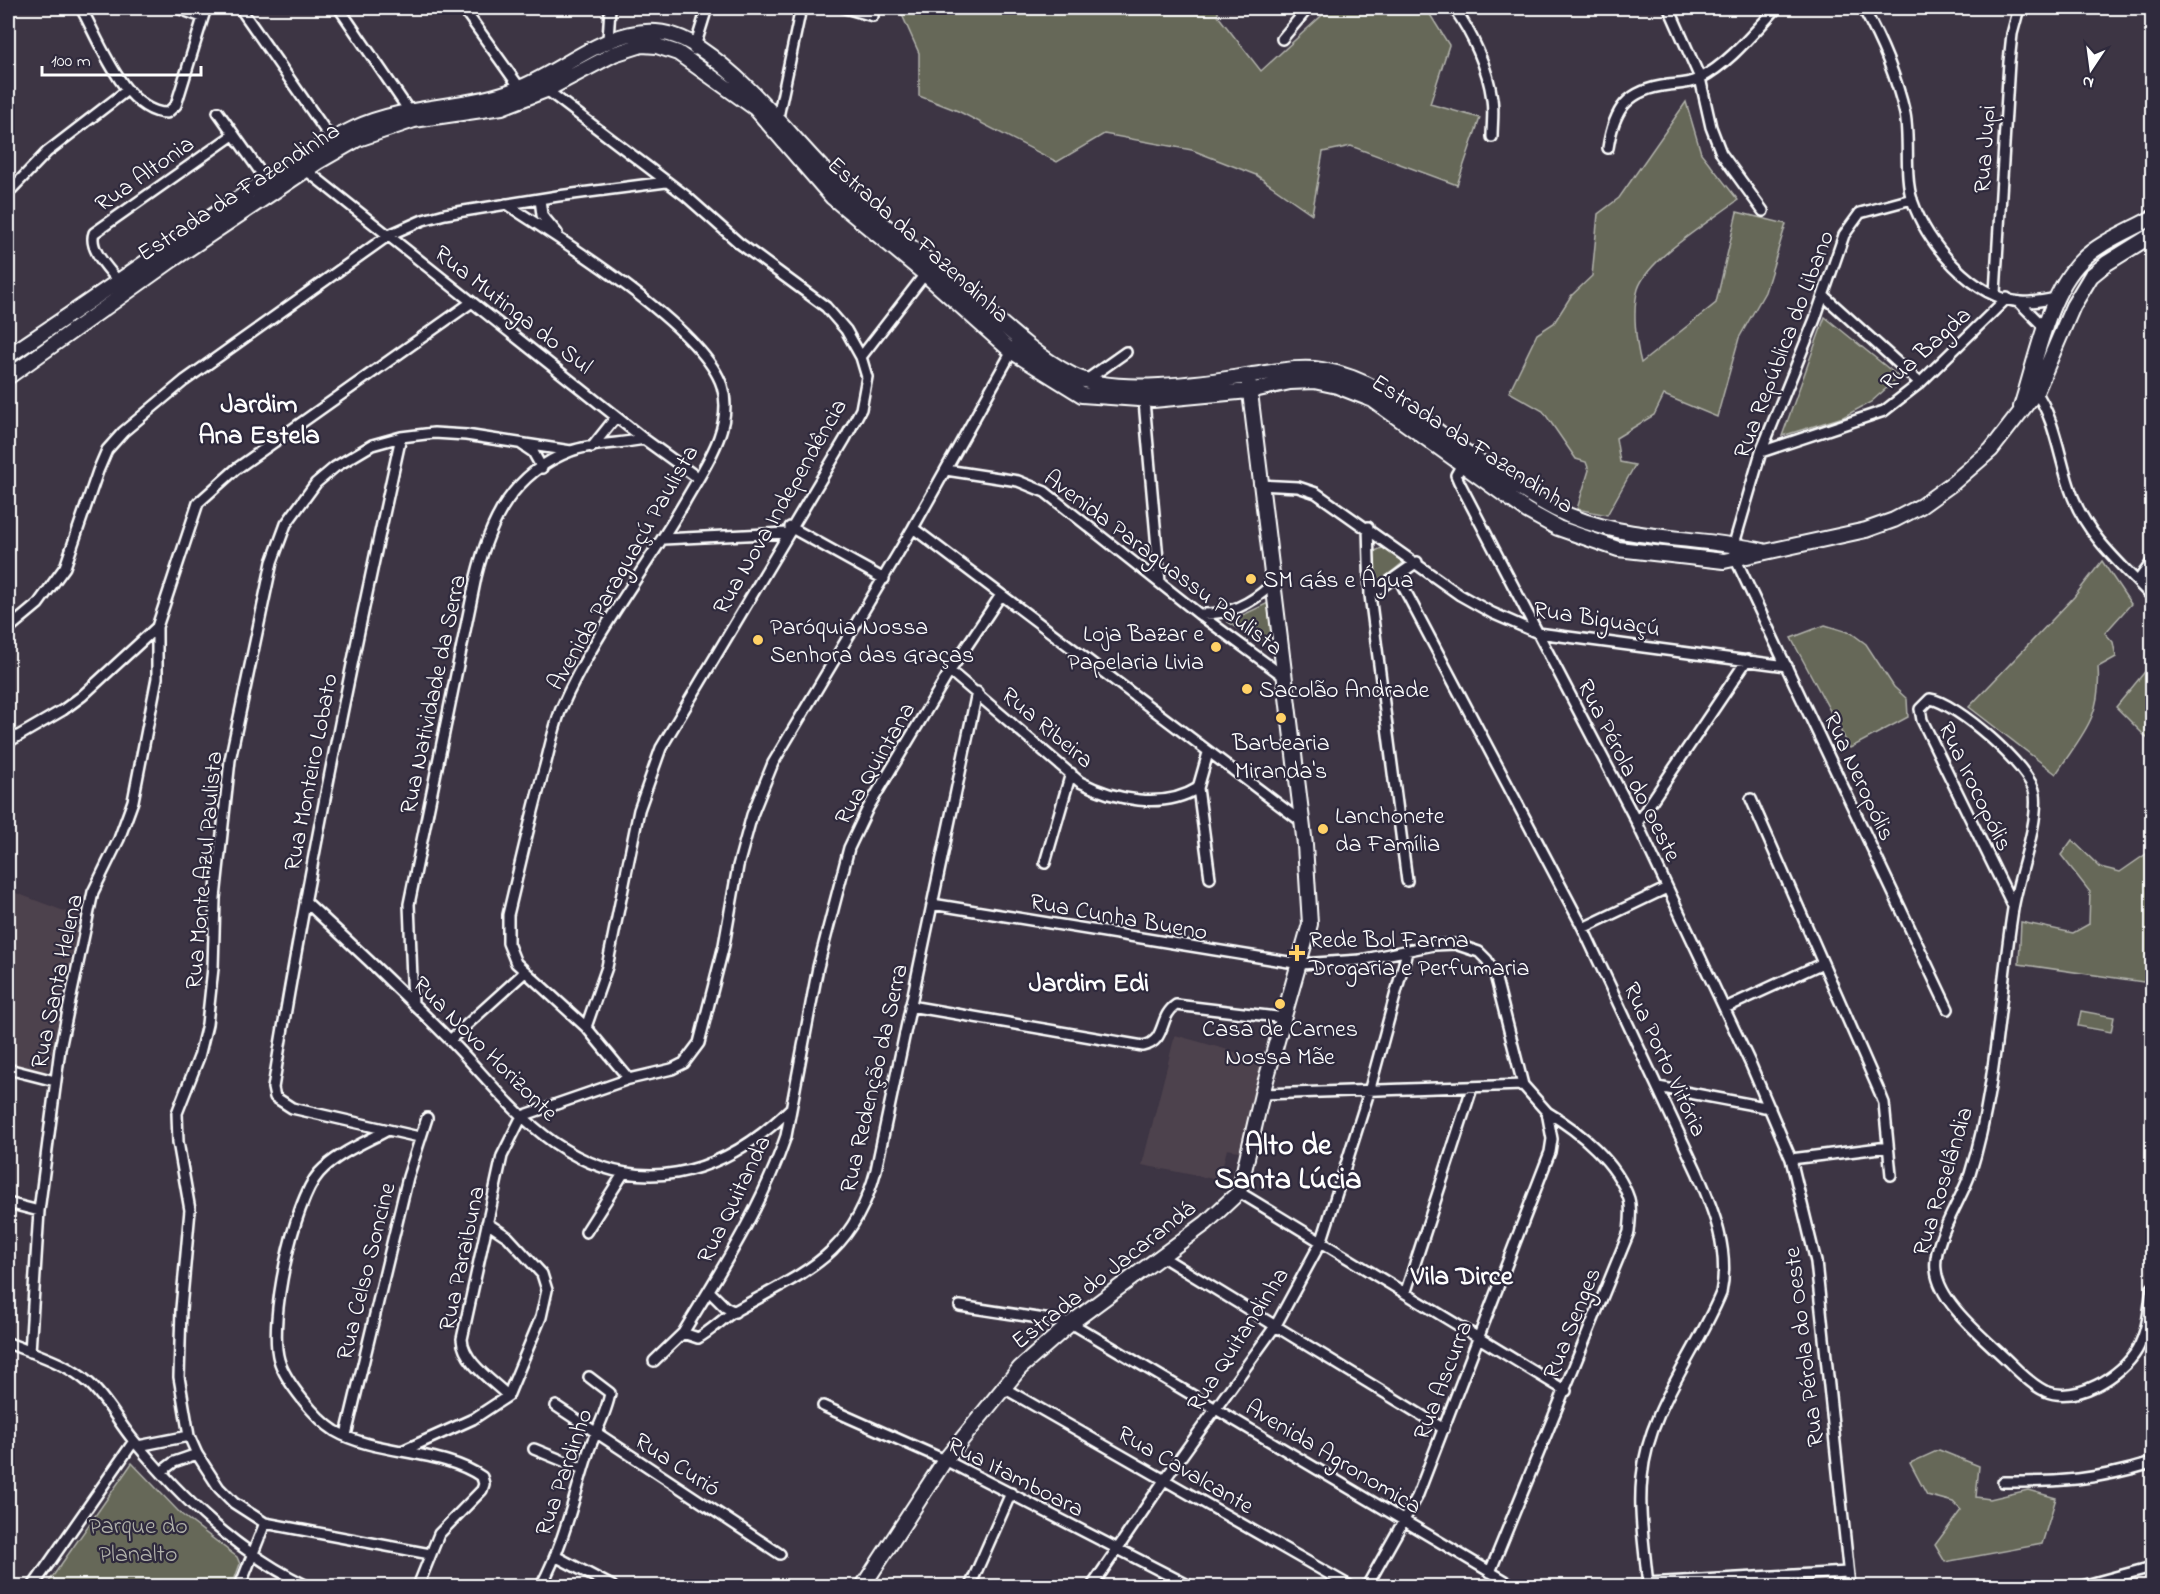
<svg xmlns="http://www.w3.org/2000/svg" width="2160" height="1594" font-family="'Indie Flower',sans-serif">
<style>
.built{fill:#4e424d}
.green{fill:#666758;stroke:#b2b3ac;stroke-width:1.5}
.lines{fill:none;stroke-linecap:round;stroke-linejoin:round}
.minor-casing{stroke:#fff;stroke-width:14}
.secondary-casing{stroke:#fff;stroke-width:18}
.minor{stroke:#2f2a3d;stroke-width:9}
.secondary{stroke:#2f2a3d;stroke-width:14}
.poi-dot{fill:#ffd166;stroke:#2f2a3d;stroke-width:2}
.labels{text-anchor:middle;stroke-width:4.5;stroke-linejoin:round;paint-order:stroke}
.street-label{font-size:24px;fill:#fff;stroke:#2f2a3d}
.poi-label{font-size:24px;fill:#fff;stroke:#2f2a3d;text-anchor:start}
.park-label{font-size:24px;fill:#b2b3ac;stroke:#2f2a3d}
.quarter-label{font-size:27px;font-weight:bold;fill:#fff;stroke:#2f2a3d}
.district-label{font-size:30px;font-weight:bold;fill:#fff;stroke:#2f2a3d}
</style>
<rect width="100%" height="100%" fill="#3d3544"/>
<filter id="ink" filterUnits="userSpaceOnUse"><feTurbulence type="fractalNoise" baseFrequency=".0167" numOctaves="2"/><feDisplacementMap in="SourceGraphic" scale="12" xChannelSelector="R" yChannelSelector="G"/><feConvolveMatrix kernelMatrix="1 2 1 2 8 2 1 2 1" color-interpolation-filters="sRGB"/></filter>
<g filter="url(#ink)">
<!-- built -->
<path class="built" d="M 8,890 L 80,917 L 49,1067 L 42,1073 L 8,1064 Z
M 1175,1035 L 1267,1061 L 1239,1151 L 1227,1149 L 1219,1180 L 1142,1165 Z"/>
<!-- green -->
<path class="green" d="M 899,8 L 1218,8 L 1218,16 L 1261,71 L 1330,8 L 1426,8 L 1449,45 L 1430,104 L 1480,118 L 1457,185 L 1351,146 L 1323,152 L 1312,214 L 1256,175 L 1192,150 L 1104,134 L 1057,162 L 958,111 L 919,96 L 919,53 Z
M 1686,102 L 1701,153 L 1738,200 C 1712,220 1648,258 1638,289 C 1632,309 1636,344 1641,363 L 1716,303 L 1737,212 L 1786,224 L 1765,292 L 1739,338 L 1717,417 L 1664,395 L 1654,415 L 1616,438 L 1620,462 L 1635,465 L 1607,515 L 1577,509 L 1589,470 L 1586,462 L 1576,459 L 1543,411 L 1509,392 L 1537,334 L 1554,323 L 1571,296 L 1592,276 L 1598,214 L 1619,198 Z
M 1825,317 L 1899,377 L 1871,402 L 1843,417 L 1782,436 Z
M 1386,546 L 1406,560 L 1377,584 L 1373,552 Z
M 2102,561 L 2131,604 L 2105,633 L 2113,642 L 2116,657 L 2098,667 C 2102,718 2082,734 2056,774 L 1969,707 L 2074,597 Z
M 1268,603 L 1274,650 L 1228,622 Z
M 1825,625 L 1851,633 L 1866,644 L 1894,687 L 1907,699 L 1908,717 L 1850,748 L 1791,638 Z
M 2152,663 L 2152,743 L 2116,707 Z
M 2072,840 L 2100,867 L 2120,872 L 2152,850 L 2152,975 L 2150,983 L 2019,964 L 2021,922 L 2073,933 L 2089,924 L 2090,892 L 2061,855 Z
M 2081,1011 L 2114,1017 L 2111,1032 L 2078,1026 Z
M 1939,1450 L 1979,1466 L 1976,1497 L 1990,1499 L 2028,1490 L 2056,1498 L 2042,1544 L 1945,1562 L 1935,1545 L 1961,1510 L 1953,1502 L 1927,1495 L 1910,1463 Z
M 132,1463 L 181,1514 L 237,1557 L 240,1564 L 232,1586 L 46,1586 Z"/>
<g class="lines">
<!-- minor casing -->
<g class="minor-casing">
<path id="minor" d="M 81,8 C 99,40 125,113 167,113 L 176,105 L 206,8
M 177,8 L 202,17
M 240,8 L 332,140
M 339,8 L 412,115
M 463,8 L 520,88
M 845,8 L 873,16
M 1454,8 C 1472,33 1488,68 1492,99 C 1494,111 1492,124 1492,137
M 1669,8 L 1700,78 L 1711,127 L 1721,153 L 1763,211
M 1863,8 C 1882,42 1896,75 1905,114 C 1910,140 1904,175 1912,200 C 1927,243 1972,298 2021,302 C 2033,303 2045,300 2057,298
M 1282,39 L 1308,8
M 608,40 L 610,8
M 694,50 L 707,8
M 544,88 L 686,196 L 739,243 L 826,307 L 846,330 L 861,357 L 867,377 L 861,409 L 845,439 L 661,748 L 639,810 L 607,967 L 586,1027
M 218,112 L 266,180
M 778,117 L 801,8
M 1608,148 C 1614,109 1627,90 1668,85 C 1678,84 1689,84 1699,79 C 1730,63 1754,32 1777,8
M 306,170 L 644,439 L 698,478
M 8,193 L 47,152 L 126,91
M 540,199 L 542,215 L 557,233
M 1912,199 L 1860,213 L 1844,235 L 1815,319 L 1761,452 L 1734,544 L 1736,560 L 1948,1009
M 506,204 C 560,239 703,327 722,386 C 735,427 703,469 684,503 C 644,572 593,635 561,709 C 554,727 550,747 545,766 C 531,815 520,865 508,915 L 508,943 L 516,963 L 586,1027 L 629,1079
M 118,281 C 109,269 88,249 94,233 L 233,135
M 1995,293 L 2009,62 L 2012,34 L 2019,8
M 1824,296 L 1920,383
M 2019,302 L 2040,323 L 2044,332
M 861,357 L 925,274
M 1085,381 L 1126,352
M 2034,389 C 2057,421 2059,462 2073,497 C 2089,538 2123,566 2152,597
M 1144,401 L 1160,582
M 401,437 C 353,653 308,869 273,1088 L 275,1097 L 292,1108 L 419,1137
M 521,444 L 533,452 L 542,468
M 592,447 L 616,417
M 1761,452 L 1884,411 L 1920,383 L 2007,298
M 1464,461 L 1456,475 L 1459,482 L 1637,823 L 1751,1065 L 1791,1159 L 1816,1262 L 1850,1586
M 946,470 L 1018,481 L 1045,492 L 1199,614 L 1286,678
M 1260,485 L 1298,487 L 1316,493 L 1460,595 L 1492,613 L 1538,633 L 1787,666
M 790,527 L 884,579
M 1368,527 L 1370,595 L 1407,881
M 913,528 L 1302,822
M 663,539 L 787,533
M 1398,577 L 1583,928 L 1697,1172 C 1714,1211 1730,1251 1721,1293 C 1696,1354 1648,1410 1642,1477 C 1638,1513 1645,1551 1648,1586
M 2138,581 L 2152,562
M 1370,595 L 1417,562
M 1199,614 C 1228,615 1250,605 1271,585
M 8,629 L 38,604 L 65,567 L 98,471 L 107,450 L 123,432 L 184,381 L 389,235 L 423,220 L 445,214 L 558,196 L 666,182
M 950,671 L 1080,782 C 1114,800 1163,810 1198,788 L 1208,753
M 8,742 L 63,710 L 82,696 L 157,627
M 1198,788 L 1210,878
M 1751,799 L 1880,1093 L 1884,1103 L 1891,1175
M 1637,823 L 1747,660
M 1045,863 L 1071,773
M 305,901 C 354,946 402,992 449,1039 C 483,1073 513,1114 553,1142 C 637,1200 721,1177 790,1109
M 932,904 L 1301,964 L 1360,960 L 1434,945 L 1455,944 L 1479,952 L 1487,960 L 1495,975 L 1523,1085 L 1547,1112 L 1552,1139 L 1550,1152 L 1417,1497 L 1367,1586
M 2013,906 L 1922,720 L 1920,709 L 1930,699 C 1955,702 2031,767 2035,794 C 2039,824 2018,877 2013,909 C 1999,996 1997,1089 1970,1174 C 1961,1201 1932,1241 1936,1270 C 1939,1304 1987,1340 2011,1364 C 2020,1373 2032,1385 2045,1391 C 2076,1404 2122,1376 2137,1350 C 2148,1331 2149,1309 2152,1288
M 1583,928 L 1667,888
M 413,1004 L 409,904 L 476,577 C 490,520 513,473 571,451 C 593,443 621,444 644,439
M 910,1006 L 1143,1046 C 1167,1041 1158,1017 1176,1005 L 1285,1018
M 1725,1008 L 1823,963
M 450,1040 L 525,972
M 8,1069 L 55,1081
M 1658,1087 L 1770,1108
M 1262,1094 L 1523,1085
M 522,1116 L 629,1079 L 672,1069 L 684,1063 L 699,1043 L 724,945 L 738,866 L 752,815 L 773,763 L 913,528 L 1020,337
M 388,1130 C 366,1142 336,1154 319,1173 C 293,1202 268,1323 279,1360 C 285,1381 316,1419 335,1431 C 376,1455 443,1449 482,1477 L 484,1484 L 482,1490 L 439,1534 L 418,1586
M 1791,1159 L 1888,1147
M 1239,1192 L 1566,1391
M 8,1203 L 39,1211
M 586,1232 L 623,1174
M 1161,1256 L 1444,1429
M 709,1291 L 725,1307 L 735,1312
M 1406,1291 L 1472,1088
M 960,1306 L 1071,1323 L 1514,1586
M 683,1333 C 721,1270 762,1207 786,1136 L 818,967 L 849,848 L 868,808 L 950,671 L 1001,595
M 8,1343 C 35,1354 67,1363 89,1383 C 107,1399 118,1422 134,1441 C 183,1500 237,1552 307,1586
M 30,1352 L 39,1211 L 60,1049 L 93,892 L 119,839 L 133,801 L 157,678 L 157,627 L 198,503 L 236,469 L 472,302
M 654,1361 L 683,1333 L 698,1338 C 711,1331 722,1319 735,1311 C 806,1271 853,1256 876,1170 L 977,692
M 1002,1387 L 1350,1586
M 508,1396 C 493,1381 463,1362 462,1339 L 502,1156 L 522,1116
M 556,1406 L 780,1554
M 823,1406 L 945,1460 L 1190,1586
M 346,1435 L 408,1177 L 427,1118
M 138,1446 L 189,1436
M 534,1449 L 583,1469
M 402,1451 L 473,1419 L 508,1396 L 541,1317 L 547,1290 L 542,1274 L 508,1237 L 487,1223
M 161,1472 L 174,1462 L 197,1454
M 2003,1482 C 2061,1482 2096,1480 2152,1463
M 430,1554 L 265,1523 L 234,1503 L 219,1488 L 197,1454 L 189,1436 L 179,1377 L 181,1309 L 190,1210 L 178,1142 L 177,1113 L 199,1057 L 207,1024 L 213,968 L 215,898 L 230,760 L 272,562 L 286,524 L 316,483 L 335,467 L 372,445 L 401,437 L 434,433 L 466,435 L 571,451
M 555,1556 L 612,1586
M 1490,1572 L 1629,1232 C 1630,1221 1632,1210 1629,1199 C 1617,1162 1579,1131 1547,1112
M 1647,1583 L 1848,1572
M 33,1586 L 134,1441
M 240,1586 L 265,1523
M 541,1586 C 564,1544 574,1496 589,1450 C 596,1431 607,1412 610,1393 L 589,1377
M 970,1586 L 1011,1493
M 1092,1586 L 1165,1479 L 1276,1325 L 1322,1240 L 1369,1092 L 1407,952
M 2082,1586 L 2152,1567"/>
</g>
<!-- secondary casing -->
<g class="secondary-casing">
<path id="secondary" d="M 8,356 C 78,310 147,261 217,213 C 262,183 307,151 355,128 C 409,103 468,110 522,87 C 579,63 633,3 699,48 C 747,80 782,126 822,168 C 864,211 913,248 960,287 C 995,317 1030,353 1072,375 C 1112,396 1205,383 1252,375 C 1275,372 1299,366 1322,370 C 1381,379 1423,423 1470,455 C 1497,474 1526,494 1555,509 C 1619,542 1695,535 1763,551
M 8,377 L 172,260 L 318,162 L 358,139 L 414,120 L 502,107 L 546,90 L 614,54 L 642,45 L 657,46 L 678,53 L 755,108 L 832,197 L 925,274 L 1011,351 L 1082,395 L 1153,400 L 1249,391 L 1290,382 L 1314,381 L 1337,386 L 1373,400 L 1527,511 L 1558,528 L 1618,549 L 1724,561 L 1866,530 L 1894,520 L 1921,506 L 1953,483 L 1991,450 L 2036,392 L 2073,306 L 2091,276 L 2107,263 L 2152,235
M 2021,407 C 2036,362 2047,295 2081,261 C 2100,242 2129,231 2152,218
M 863,1586 L 945,1460 L 1020,1368 L 1071,1323 L 1206,1223 L 1239,1192 L 1262,1094 L 1310,924 L 1305,845 L 1249,384"/>
</g>
<!-- minor -->
<use href="#minor" class="minor"/>
<!-- secondary -->
<use href="#secondary" class="secondary"/>
</g>
</g>
<!-- markers -->
<g class="poi-dot">
<circle cx="1251" cy="579" r="6"/>
<circle cx="758" cy="640" r="6"/>
<circle cx="1216" cy="647" r="6"/>
<circle cx="1247" cy="689" r="6"/>
<circle cx="1281" cy="718" r="6"/>
<circle cx="1323" cy="829" r="6"/>
<path d="M1294 944h6v6h6v6h-6v6h-6v-6h-6v-6h6z"/>
<circle cx="1280" cy="1004" r="6"/>
</g>
<g class="labels">
<!-- street labels -->
<g class="street-label">
<text transform="translate(1984 149) rotate(-86)" y="8">Rua Jupi</text>
<text transform="translate(144 173) rotate(-35)" y="8">Rua Altonia</text>
<text transform="translate(238 191) rotate(-33)" y="8">Estrada da Fazendinha</text>
<text transform="translate(919 239) rotate(42)" y="8">Estrada da Fazendinha</text>
<text transform="translate(514 309) rotate(38)" y="8">Rua Mutinga do Sul</text>
<text transform="translate(1783 344) rotate(-69)" y="8">Rua República do Libano</text>
<text transform="translate(1925 348) rotate(-42)" y="8">Rua Bagda</text>
<text transform="translate(1473 443) rotate(33)" y="8">Estrada da Fazendinha</text>
<text transform="translate(779 506) rotate(-60)" y="8">Rua Nova Independência</text>
<text transform="translate(1164 562) rotate(37)" y="8">Avenida Paraguassu Paulista</text>
<text transform="translate(622 567) rotate(-60)" y="8">Avenida Paraguaçú Paulista</text>
<text transform="translate(1597 618) rotate(9)" y="8">Rua Biguaçú</text>
<text transform="translate(432 694) rotate(-78)" y="8">Rua Natividade da Serra</text>
<text transform="translate(1048 727) rotate(40)" y="8">Rua Ribeira</text>
<text transform="translate(874 763) rotate(-60)" y="8">Rua Quintana</text>
<text transform="translate(1630 770) rotate(63)" y="8">Rua Pérola do Oeste</text>
<text transform="translate(310 772) rotate(-79)" y="8">Rua Monteiro Lobato</text>
<text transform="translate(1860 776) rotate(65)" y="8">Rua Neropólis</text>
<text transform="translate(1976 786) rotate(64)" y="8">Rua Irocopólis</text>
<text transform="translate(203 870) rotate(-85)" y="8">Rua Monte Azul Paulista</text>
<text transform="translate(1119 916) rotate(10)" y="8">Rua Cunha Bueno</text>
<text transform="translate(56 981) rotate(-78)" y="8">Rua Santa Helena</text>
<text transform="translate(486 1048) rotate(45)" y="8">Rua Novo Horizonte</text>
<text transform="translate(1666 1059) rotate(65)" y="8">Rua Porto Vitória</text>
<text transform="translate(873 1078) rotate(-77)" y="8">Rua Redenção da Serra</text>
<text transform="translate(1942 1181) rotate(-73)" y="8">Rua Roselândia</text>
<text transform="translate(733 1199) rotate(-64)" y="8">Rua Quitanda</text>
<text transform="translate(461 1258) rotate(-78)" y="8">Rua Paraibuna</text>
<text transform="translate(365 1271) rotate(-76)" y="8">Rua Celso Soncine</text>
<text transform="translate(1103 1274) rotate(-38)" y="8">Estrada do Jacarandá</text>
<text transform="translate(1571 1323) rotate(-68)" y="8">Rua Senges</text>
<text transform="translate(1237 1339) rotate(-57)" y="8">Rua Quitandinha</text>
<text transform="translate(1803 1347) rotate(-97)" y="8">Rua Pérola do Oeste</text>
<text transform="translate(1442 1380) rotate(-69)" y="8">Rua Ascurra</text>
<text transform="translate(1334 1456) rotate(31)" y="8">Avenida Agronomica</text>
<text transform="translate(678 1464) rotate(33)" y="8">Rua Curió</text>
<text transform="translate(1186 1469) rotate(30)" y="8">Rua Cavalcante</text>
<text transform="translate(563 1472) rotate(-71)" y="8">Rua Pardinho</text>
<text transform="translate(1016 1476) rotate(27)" y="8">Rua Itamboara</text>
</g>
<!-- poi labels -->
<g class="poi-label">
<text x="1263" y="587">SM Gás e Água</text>
<text x="770" y="634">Paróquia Nossa<tspan x="770" dy="28">Senhora das Graças</tspan></text>
<text x="1204" y="641" text-anchor="end">Loja Bazar e<tspan x="1204" dy="28">Papelaria Livia</tspan></text>
<text x="1259" y="697">Sacolão Andrade</text>
<text x="1281" y="750" text-anchor="middle">Barbearia<tspan x="1281" dy="28">Miranda's</tspan></text>
<text x="1335" y="823">Lanchonete<tspan x="1335" dy="28">da Família</tspan></text>
<text x="1309" y="947">Rede Bol Farma<tspan x="1309" dy="28">Drogaria e Perfumaria</tspan></text>
<text x="1280" y="1036" text-anchor="middle">Casa de Carnes<tspan x="1280" dy="28">Nossa Mãe</tspan></text>
</g>
<!-- park labels -->
<g class="park-label">
<text x="138" y="1533">Parque do<tspan x="138" dy="28">Planalto</tspan></text>
</g>
<!-- quarter labels -->
<g class="quarter-label">
<text x="259" y="412">Jardim<tspan x="259" dy="31">Ana Estela</tspan></text>
<text x="1089" y="991">Jardim Edi</text>
<text x="1462" y="1284">Vila Dirce</text>
</g>
<!-- district labels -->
<g class="district-label">
<text x="1288" y="1154">Alto de<tspan x="1288" dy="34">Santa Lúcia</tspan></text>
</g>
</g>
<!-- margin -->
<rect width="2160" height="1594" fill="none" stroke="#2f2a3d" stroke-width="30"/>
<rect x="15" y="15" width="2130" height="1564" fill="none" stroke="#fff" stroke-width="2" filter="url(#ink)"/>
<!-- north arrow -->
<g transform="translate(2091 69) rotate(193)" stroke="#2f2a3d" stroke-width="4.5" paint-order="stroke">
<path d="M0-4.5L10 22L0 15L-10 22Z" fill="#ffffff"/>
<text y="-9" font-size="16" font-weight="bold" text-anchor="middle" fill="#ffffff">N</text>
</g>
<!-- scale -->
<path d="M42 66v9h159v-9" fill="none" stroke="#ffffff" stroke-width="3"/>
<text x="51" y="66" font-size="18" fill="#ffffff" stroke="#2f2a3d" stroke-width="4.5" paint-order="stroke">100 m</text>
</svg>
